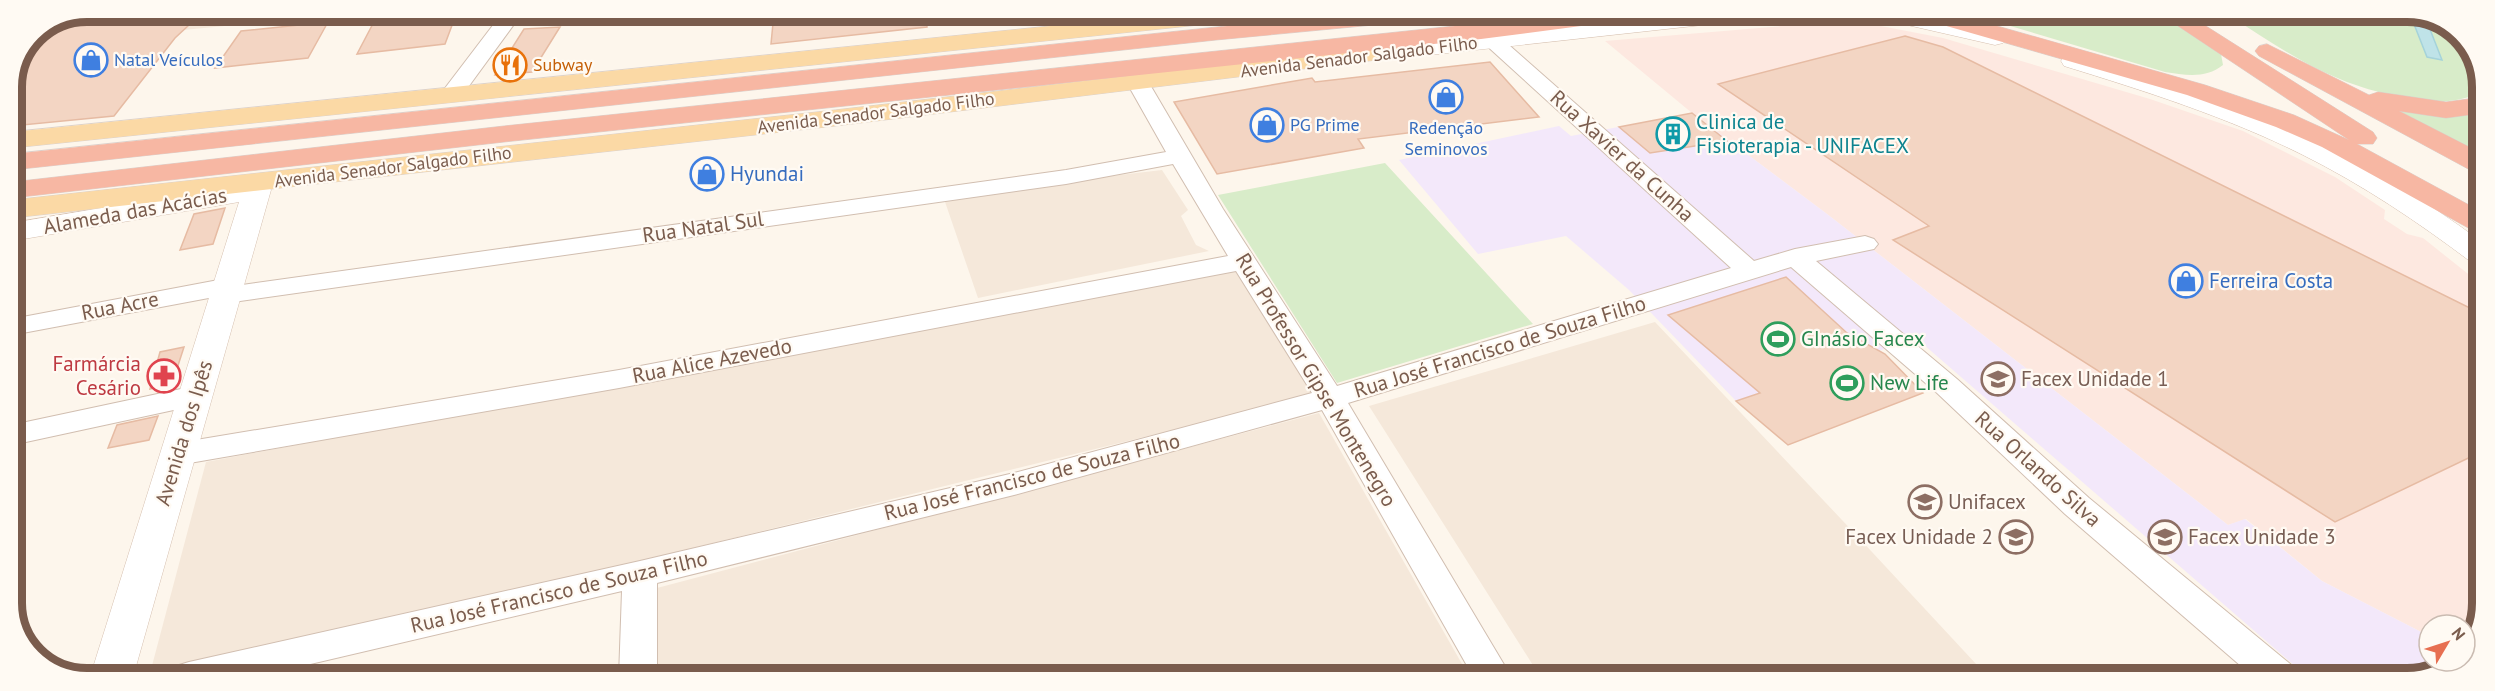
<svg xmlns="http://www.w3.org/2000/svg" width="2495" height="691" font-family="'PT Sans',sans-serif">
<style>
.residential{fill:#f5e8da}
.commercial{fill:#fde8e0}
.education{fill:#f3e8fa}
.green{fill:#d8ecc9}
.water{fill:#bfe3e8;stroke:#a5d3da;stroke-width:1.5}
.building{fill:#f3d5c3;stroke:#e6bba3;stroke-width:1.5}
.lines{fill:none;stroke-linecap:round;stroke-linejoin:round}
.street-casing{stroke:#d1beb0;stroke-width:2}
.secondary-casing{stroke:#d6c0b0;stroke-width:1}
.primary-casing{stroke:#dad1cd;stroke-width:1}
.highway-casing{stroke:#dad1cd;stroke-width:1}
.street{fill:#fff;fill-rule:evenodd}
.secondary{fill:#fff;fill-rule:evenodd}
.primary{fill:#fbd9a5;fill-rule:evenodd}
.highway{fill:#f7b7a3;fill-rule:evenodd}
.labels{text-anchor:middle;stroke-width:4.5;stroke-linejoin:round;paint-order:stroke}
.far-street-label{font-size:18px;fill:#7a5c4d;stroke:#fffaf3}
.far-shop-label{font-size:18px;fill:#366cbe;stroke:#fffaf3;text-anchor:start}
.far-food-label{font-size:18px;fill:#c56008;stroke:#fffaf3;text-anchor:start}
.culture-label{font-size:21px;fill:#0d838f;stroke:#fffaf3;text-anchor:start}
.street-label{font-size:21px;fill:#7a5c4d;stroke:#fffaf3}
.shop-label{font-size:21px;fill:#366cbe;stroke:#fffaf3;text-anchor:start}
.leisure-label{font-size:21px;fill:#27864d;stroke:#fffaf3;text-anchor:start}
.health-label{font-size:21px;fill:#be3a42;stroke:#fffaf3;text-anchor:end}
.education-label{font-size:21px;fill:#785e54;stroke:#fffaf3;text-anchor:start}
.rim{fill:none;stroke:#7a5c4d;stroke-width:8}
</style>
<rect width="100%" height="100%" fill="#fdf6ec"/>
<!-- residential -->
<path class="residential" d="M 203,12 L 371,12 L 183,30 Z
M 1162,170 L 1188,210 L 1181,216 L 1196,245 L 1209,251 L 978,298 L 943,196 Z
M 1236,268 L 1315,395 L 168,677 L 149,677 L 206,462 Z
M 1655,322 L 1859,538 L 1990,679 L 1541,678 L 1369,406 Z
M 1319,413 L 1470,678 L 657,677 L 657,588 Z"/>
<!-- commercial -->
<path class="commercial" d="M 1805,24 L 1881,26 L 1943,38 L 2150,99 L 2243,131 L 2335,177 L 2385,210 L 2384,219 L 2407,234 L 2423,238 L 2482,285 L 2481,623 L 2465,646 L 2465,625 L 2429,625 L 2429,636 L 2322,581 L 2246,519 L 2228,525 L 1827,214 L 1692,113 L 1605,41 Z"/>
<!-- education -->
<path class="education" d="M 1692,113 L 1827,214 L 2228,525 L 2245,519 L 2322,581 L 2429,636 L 2429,661 L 2455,661 L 2454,663 L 2408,679 L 2310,679 L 1916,338 L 1736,401 L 1629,290 L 1566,236 L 1478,254 L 1399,160 L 1559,126 L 1571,136 Z"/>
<!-- green -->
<path class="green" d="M 1970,14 L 2163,14 L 2221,54 L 2223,65 C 2206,79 2185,75 2165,72 Z
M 2227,14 L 2427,14 L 2453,30 L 2477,94 C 2449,105 2430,102 2401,97 C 2330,84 2286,52 2227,14 Z
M 2376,104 L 2483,113 L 2482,156 Z
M 1385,163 L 1533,324 L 1337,383 L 1218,195 Z"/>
<!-- water -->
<path class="water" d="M 2410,14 L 2424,14 L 2442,60 L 2427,57 Z"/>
<!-- building -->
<path class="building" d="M 87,12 L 203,12 L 175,38 L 114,116 L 12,126 L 12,87 L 34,34 Z
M 422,12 L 457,12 L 445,44 L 357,54 L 376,18 Z
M 774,13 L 926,13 L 927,27 L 771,44 Z
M 328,22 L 308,58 L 215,68 L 241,31 Z
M 560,27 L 532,72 L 495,75 L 524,29 Z
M 1905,36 L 1943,47 L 2482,314 L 2481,452 L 2335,522 L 1893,240 L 1929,226 L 1718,84 Z
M 1490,62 L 1539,117 L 1358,139 L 1364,148 L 1217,174 L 1174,102 L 1312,78 L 1315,82 Z
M 1692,113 L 1727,141 L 1650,153 L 1619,127 Z
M 225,208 L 213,244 L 180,250 L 194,214 Z
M 1786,277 L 1847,333 L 1885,354 L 1923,393 L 1788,445 L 1736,401 L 1760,393 L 1668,315 Z
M 184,347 L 172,384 L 150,389 L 160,352 Z
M 158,416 L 149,440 L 108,448 L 117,425 Z"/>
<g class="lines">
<!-- street casing -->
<g class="street-casing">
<path id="street" d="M 503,12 L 523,12 L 458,101 L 442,101 L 439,96 Z
M 1108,13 L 1128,13 L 1132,26 L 1129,30 L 1115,30 Z
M 1494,36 L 1501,38 L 1754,261 L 1795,249 L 1865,236 L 1874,239 L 1878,244 L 1874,249 L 1816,261 L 1957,379 L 2089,498 L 2295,668 L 2301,679 L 2256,679 L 2065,514 L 1937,393 L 1791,267 L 1348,403 L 1512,678 L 1474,678 L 1322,410 L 1014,495 L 657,583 L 657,677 L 619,677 L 622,591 L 255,677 L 171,677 L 176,666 L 189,662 L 640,561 L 1014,473 L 1312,393 L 1236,271 L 619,388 L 178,465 L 167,462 L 162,454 L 167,446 L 178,443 L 619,370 L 1228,256 L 1173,164 L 1066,184 L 226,303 L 216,301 L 214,297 L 12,335 L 12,319 L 229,278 L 239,280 L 242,285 L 1066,170 L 1166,152 L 1127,83 L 1130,78 L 1146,78 L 1149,83 L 1223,209 L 1337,386 L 1731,268 L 1487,46 L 1484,42 L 1487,38 Z
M 195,386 L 206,389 L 210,396 L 206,403 L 12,445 L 12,425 Z"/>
</g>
<!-- secondary casing -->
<g class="secondary-casing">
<path id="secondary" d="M 1679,14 L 1750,14 L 1747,19 L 1739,21 L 1393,59 L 1385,57 L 1381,52 L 1385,47 L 1393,45 Z
M 1878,14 L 1919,14 L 2003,33 L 2007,38 L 2003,43 L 1995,45 L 1881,19 Z
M 2073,54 C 2220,90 2360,152 2482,242 L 2482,265 L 2471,262 C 2418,222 2363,185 2303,155 C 2227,117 2145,91 2064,66 L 2061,61 L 2064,56 Z
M 257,182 L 267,184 L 271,190 L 133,677 L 90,677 L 239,202 L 12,241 L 12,223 Z"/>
</g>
<!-- primary casing -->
<g class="primary-casing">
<path id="primary" d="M 1178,13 L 1258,13 L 1255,18 L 1247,20 L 12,148 L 12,132 Z
M 1393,45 L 1401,47 L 1405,52 L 1401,57 L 835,126 L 12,218 L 12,200 L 835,110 Z"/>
</g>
<!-- highway casing -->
<g class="highway-casing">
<path id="highway" d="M 1350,13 L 1437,13 L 1434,18 L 1426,20 L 1216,40 L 12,170 L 12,154 Z
M 1569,14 L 1630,14 L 1627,19 L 1619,21 L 1481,39 L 504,142 L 12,198 L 12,182 L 504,126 Z
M 1897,14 L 1955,14 L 2205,85 L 2294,115 L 2349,140 L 2160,14 L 2187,14 L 2373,132 L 2377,138 L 2373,144 L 2357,144 L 2482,212 L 2482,233 L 2472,230 L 2322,147 L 2276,127 L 2187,95 L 1943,25 L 1898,22 L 1895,17 Z
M 2267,44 L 2369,95 L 2378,92 L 2446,102 L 2483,97 L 2483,113 L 2446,118 L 2399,111 L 2483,154 L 2482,173 L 2472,171 L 2259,56 L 2255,51 L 2259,46 Z"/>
</g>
<!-- street -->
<use href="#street" class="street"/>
<!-- secondary -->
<use href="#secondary" class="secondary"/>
<!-- primary -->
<use href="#primary" class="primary"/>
<!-- highway -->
<use href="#highway" class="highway"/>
</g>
<!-- icons -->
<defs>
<g id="shop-ring" transform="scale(1.725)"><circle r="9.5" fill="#fffaf3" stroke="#3f7fe0" stroke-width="1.5"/><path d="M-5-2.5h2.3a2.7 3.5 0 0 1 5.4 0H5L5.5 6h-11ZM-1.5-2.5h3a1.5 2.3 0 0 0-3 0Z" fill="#3f7fe0"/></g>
<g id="restaurant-ring" transform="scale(1.725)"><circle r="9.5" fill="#fffaf3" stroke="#e8710a" stroke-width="1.5"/><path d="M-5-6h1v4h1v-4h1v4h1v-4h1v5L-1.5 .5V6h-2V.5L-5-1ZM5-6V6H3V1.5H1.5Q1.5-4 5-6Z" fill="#e8710a"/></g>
<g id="building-ring" transform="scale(1.725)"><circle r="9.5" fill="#fffaf3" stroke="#0f9aa8" stroke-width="1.5"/><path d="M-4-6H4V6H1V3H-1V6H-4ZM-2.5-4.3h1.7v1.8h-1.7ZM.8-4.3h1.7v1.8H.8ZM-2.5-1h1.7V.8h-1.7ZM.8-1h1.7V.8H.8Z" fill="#0f9aa8"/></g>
<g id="stadium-ring" transform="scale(1.725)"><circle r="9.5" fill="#fffaf3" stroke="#2e9e5b" stroke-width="1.5"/><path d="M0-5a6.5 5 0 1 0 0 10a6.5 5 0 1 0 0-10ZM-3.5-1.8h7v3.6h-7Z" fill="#2e9e5b"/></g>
<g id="pharmacy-ring" transform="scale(1.725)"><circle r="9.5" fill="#fffaf3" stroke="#e0444e" stroke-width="1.5"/><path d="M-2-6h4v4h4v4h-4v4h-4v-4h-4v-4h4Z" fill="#e0444e"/></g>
<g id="school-ring" transform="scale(1.725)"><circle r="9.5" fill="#fffaf3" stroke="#8d6e63" stroke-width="1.5"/><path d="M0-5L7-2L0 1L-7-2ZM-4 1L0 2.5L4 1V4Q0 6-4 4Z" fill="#8d6e63"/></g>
<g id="university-ring" transform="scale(1.725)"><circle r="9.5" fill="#fffaf3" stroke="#8d6e63" stroke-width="1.5"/><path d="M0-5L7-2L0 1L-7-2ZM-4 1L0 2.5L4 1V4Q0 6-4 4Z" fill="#8d6e63"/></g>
</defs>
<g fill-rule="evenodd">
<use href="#shop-ring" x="91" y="60"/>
<use href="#restaurant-ring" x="510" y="65"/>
<use href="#shop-ring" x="1446" y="97"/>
<use href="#shop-ring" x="1267" y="125"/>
<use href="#building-ring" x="1673" y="134"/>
<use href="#shop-ring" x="707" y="174"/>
<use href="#shop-ring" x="2186" y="281"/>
<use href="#stadium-ring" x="1778" y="339"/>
<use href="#pharmacy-ring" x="164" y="376"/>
<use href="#school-ring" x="1998" y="379"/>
<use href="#stadium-ring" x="1847" y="383"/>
<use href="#university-ring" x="1925" y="502"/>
<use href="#school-ring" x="2016" y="537"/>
<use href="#school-ring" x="2165" y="537"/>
</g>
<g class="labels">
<!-- far-street labels -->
<g class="far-street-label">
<text transform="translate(1359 57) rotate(-7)" y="6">Avenida Senador Salgado Filho</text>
<text transform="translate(876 113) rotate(-7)" y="6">Avenida Senador Salgado Filho</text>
<text transform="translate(393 167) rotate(-7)" y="6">Avenida Senador Salgado Filho</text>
</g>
<!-- far-shop labels -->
<g class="far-shop-label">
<text x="114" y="66">Natal Veículos</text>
<text x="1290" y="131">PG Prime</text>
<text x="1446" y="134" text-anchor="middle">Redenção<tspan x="1446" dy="21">Seminovos</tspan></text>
</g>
<!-- far-food labels -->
<g class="far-food-label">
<text x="533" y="71">Subway</text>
</g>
<!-- culture labels -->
<g class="culture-label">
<text x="1696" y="129">Clinica de<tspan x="1696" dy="24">Fisioterapia - UNIFACEX</tspan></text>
</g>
<!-- street labels -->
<g class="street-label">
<text transform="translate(1622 156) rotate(42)" y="7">Rua Xavier da Cunha</text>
<text transform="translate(135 211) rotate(-10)" y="7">Alameda das Acácias</text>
<text transform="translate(703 227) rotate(-8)" y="7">Rua Natal Sul</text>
<text transform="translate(120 306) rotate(-11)" y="7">Rua Acre</text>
<text transform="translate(1500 347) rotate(-17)" y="7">Rua José Francisco de Souza Filho</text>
<text transform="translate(712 361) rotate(-11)" y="7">Rua Alice Azevedo</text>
<text transform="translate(1316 380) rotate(59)" y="7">Rua Professor Gipse Montenegro</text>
<text transform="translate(184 433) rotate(-73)" y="7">Avenida dos Ipês</text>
<text transform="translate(2038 469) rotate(42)" y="7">Rua Orlando Silva</text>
<text transform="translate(1032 477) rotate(-14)" y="7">Rua José Francisco de Souza Filho</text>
<text transform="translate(559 592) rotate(-13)" y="7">Rua José Francisco de Souza Filho</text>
</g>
<!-- shop labels -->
<g class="shop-label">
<text x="730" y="181">Hyundai</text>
<text x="2209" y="288">Ferreira Costa</text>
</g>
<!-- leisure labels -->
<g class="leisure-label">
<text x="1801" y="346">GInásio Facex</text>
<text x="1870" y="390">New Life</text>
</g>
<!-- health labels -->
<g class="health-label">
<text x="141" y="371">Farmárcia<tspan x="141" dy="24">Cesário</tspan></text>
</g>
<!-- education labels -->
<g class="education-label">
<text x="2021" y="386">Facex Unidade 1</text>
<text x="1948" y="509">Unifacex</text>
<text x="1993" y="544" text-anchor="end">Facex Unidade 2</text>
<text x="2188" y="544">Facex Unidade 3</text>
</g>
</g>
<!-- crop -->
<path d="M0 0H2495V691H0ZM87 22H2407A65 65 0 0 1 2472 87V603A65 65 0 0 1 2407 668H87A65 65 0 0 1 22 603V87A65 65 0 0 1 87 22Z" fill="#fffaf3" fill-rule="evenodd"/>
<path class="rim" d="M87 22H2407A65 65 0 0 1 2472 87V603A65 65 0 0 1 2407 668H87A65 65 0 0 1 22 603V87A65 65 0 0 1 87 22Z"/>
<!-- north arrow -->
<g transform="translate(2447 643) rotate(51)"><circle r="28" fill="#fffaf3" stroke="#cabbb1" stroke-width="1.5"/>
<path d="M0-4.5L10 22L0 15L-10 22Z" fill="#e76f51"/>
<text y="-9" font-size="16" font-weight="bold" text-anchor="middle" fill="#7a5c4d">N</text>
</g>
</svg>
